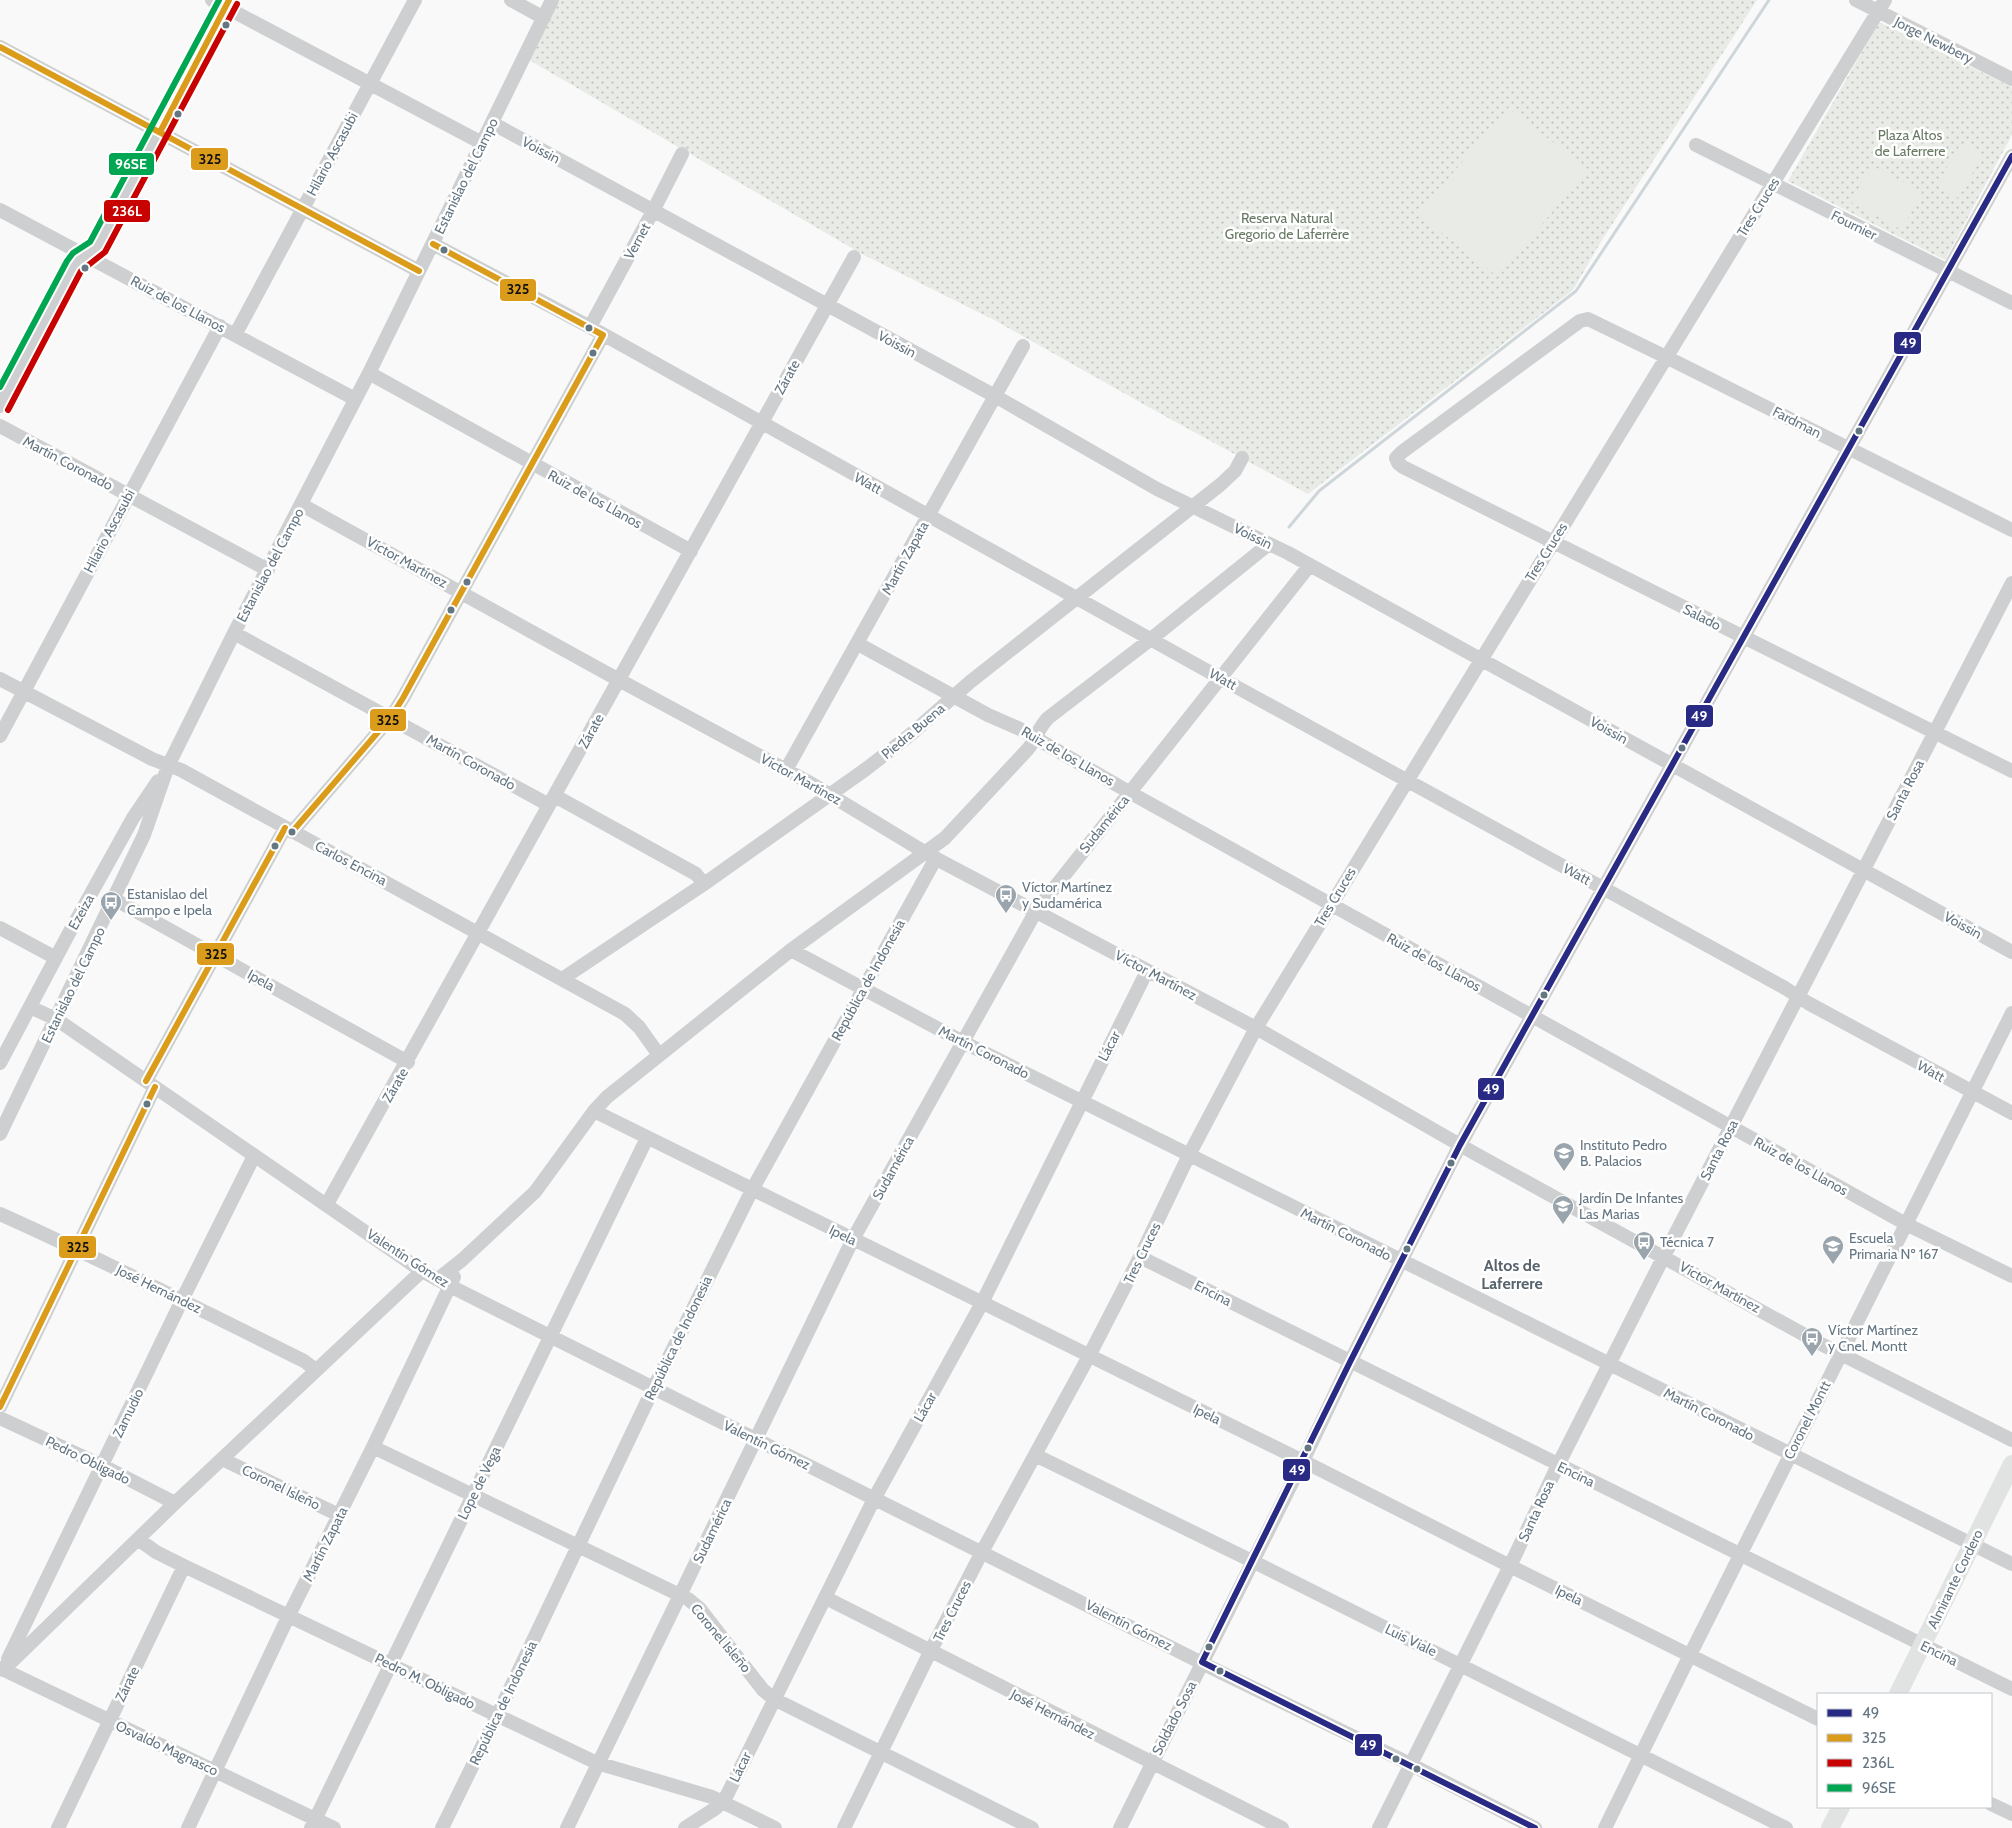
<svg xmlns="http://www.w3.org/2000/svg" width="2012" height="1828" font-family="Cabin,sans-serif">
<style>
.green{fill:url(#green-dots)}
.pitch{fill:#e8ebe6}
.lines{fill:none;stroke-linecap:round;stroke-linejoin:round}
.stream{stroke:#ced6d9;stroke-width:3}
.minor{stroke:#cecfd0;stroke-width:14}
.major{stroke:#e1e2e2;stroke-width:18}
.bus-1-casing{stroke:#fff;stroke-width:10}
.bus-2-casing{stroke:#fff;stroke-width:10}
.bus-3-casing{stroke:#fff;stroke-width:10}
.bus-4-casing{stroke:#fff;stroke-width:10}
.bus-1{stroke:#292a83;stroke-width:6}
.bus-2{stroke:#da9c1a;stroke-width:6}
.bus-3{stroke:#c70201;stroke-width:6}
.bus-4{stroke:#00a651;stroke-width:6}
.bus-dot{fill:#657683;stroke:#fff;stroke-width:2}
.labels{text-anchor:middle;stroke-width:5;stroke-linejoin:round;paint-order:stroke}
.street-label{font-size:14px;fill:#657683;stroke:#fff}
.park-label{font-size:14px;fill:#687a64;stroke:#fff}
.poi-label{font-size:14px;fill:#657683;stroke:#fff;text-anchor:start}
.quarter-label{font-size:16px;font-weight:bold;fill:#57646e;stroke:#fff}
.line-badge{stroke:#fff;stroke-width:2}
.badge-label{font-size:14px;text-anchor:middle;font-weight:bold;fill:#fff}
.pale-badge-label{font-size:14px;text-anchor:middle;font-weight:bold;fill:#111}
</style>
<defs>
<pattern id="green-dots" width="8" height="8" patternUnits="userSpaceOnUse" patternTransform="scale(1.25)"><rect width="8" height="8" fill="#e8ebe6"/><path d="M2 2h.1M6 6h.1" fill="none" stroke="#c0c3c0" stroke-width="1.8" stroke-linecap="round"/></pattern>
</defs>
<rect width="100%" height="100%" fill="#f9f9f9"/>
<!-- green -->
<path class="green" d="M 551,0 L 1757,0 L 1602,240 L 1573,290 L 1308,494 L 1161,414 L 996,321 L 862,254 L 524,57 Z
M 1879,22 L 2012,87 L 2012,135 L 1945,260 L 1788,181 Z"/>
<!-- pitch -->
<path class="pitch" d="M 1508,108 L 1588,169 L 1498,277 L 1418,214 Z
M 1961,143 L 1983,155 L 1958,198 L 1937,185 Z
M 1871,165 L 1922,192 L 1902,230 L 1851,202 Z"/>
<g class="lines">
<!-- stream -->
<path class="stream" d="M 1289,527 L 1319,491 L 1576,291 L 1769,0"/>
<!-- minor -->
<path class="minor" d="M 212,0 L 482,143
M 511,0 L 544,18
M 1856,0 L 2012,79
M 0,47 L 419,271
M 492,123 L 995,396 L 1157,489 L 1288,553 L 2012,952
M 1696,145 L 2012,303
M 0,210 L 355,399
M 433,244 L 590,327 L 1222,679 L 1785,988 L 1808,1003 L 2012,1113
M 590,327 L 653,211 L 682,154
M 235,335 L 415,0
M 369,373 L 691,551
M 0,406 L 74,266 L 79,260 L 97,248 L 229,0
M 0,426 L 268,570
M 302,505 L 619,680 L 812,784 L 931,856 L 1256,1028 L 1474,1153 L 1821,1344 L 2012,1440
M 2012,530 L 1666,357 L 1588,319 L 1580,321 L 1402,452 L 1396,458 L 1398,463 L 1403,467 L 2012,771
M 234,633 L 549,805
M 858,644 L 988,715 L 1020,729 L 1129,792 L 1906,1224 L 2012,1276
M 0,679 L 152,759 L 181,770 L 625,1014 L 639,1027 L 659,1055
M 0,736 L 220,326
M 786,770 L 1023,346
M 555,796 L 696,874 L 704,884
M 292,832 L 391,717 L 403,698 L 603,335
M 114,899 L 408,1062
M 0,928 L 56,958
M 791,950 L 963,1042 L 1081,1101 L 2012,1564
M 562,979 L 704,884 L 866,769 L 910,735 L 970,682 L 1220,485 L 1235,471 L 1242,458
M 30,1007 L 56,1019 L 422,1271 L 450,1286 L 1222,1673 L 1398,1758 L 1535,1828
M 0,1063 L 68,935 L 133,818 L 158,781
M 146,1081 L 285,828
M 594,1111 L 1303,1461 L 1510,1566 L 1818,1719
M 0,1134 L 144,835 L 168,766 L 234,633 L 369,373 L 552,0
M 327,1204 L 854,257
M 0,1214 C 103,1260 203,1311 304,1361 L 316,1370
M 1140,1257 L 2012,1689
M 438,1279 L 462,1260 L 535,1192 L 594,1111 L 607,1097 L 791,950 L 945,838 L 1028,749 C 1036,739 1039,727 1048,718 L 1151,639 L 1269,544
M 0,1407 L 155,1087
M 0,1418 L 103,1466 L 175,1503
M 373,1447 L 688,1599 L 700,1609 L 763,1690 L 774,1699 L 1032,1828
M 1035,1455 L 1252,1561 L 1786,1828
M 222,1459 L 339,1515
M 138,1539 L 156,1552 L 184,1566 L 597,1763 L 712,1797 L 775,1828
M 826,1598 L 1282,1828
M 8,1659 L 182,1300 L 254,1156
M 0,1668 L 334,1828
M 3,1670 L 175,1503 L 422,1271
M 1991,1804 L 2012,1814
M 58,1828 L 184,1566
M 188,1828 L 289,1615 L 373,1447 L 454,1277
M 311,1828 L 647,1138
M 442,1828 L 497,1716 L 653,1389 L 752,1190 L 936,858
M 567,1828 L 853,1239 L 1036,911 L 1310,565
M 685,1828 L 716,1808 L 727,1795 L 874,1499 L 982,1303 L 1147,971
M 844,1828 L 930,1652 L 982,1552 L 1089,1356 L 1140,1257 L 1189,1155 L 1256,1028 L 1885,0
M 1120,1828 L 1303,1461 L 1350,1362 L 1460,1145 L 2012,156
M 1379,1828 L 1510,1566 L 1558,1465 L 1664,1256 L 2012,583
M 1605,1828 L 1690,1655 L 2012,1013"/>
<!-- major -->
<path class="major" d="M 1898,1694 L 2012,1464
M 1830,1828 L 1841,1807"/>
<!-- bus-1 casing -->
<g class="bus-1-casing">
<path id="bus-1" d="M 1202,1662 L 1350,1362 L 1460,1145 L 2012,156
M 1202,1662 L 1535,1828"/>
</g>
<!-- bus-2 casing -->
<g class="bus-2-casing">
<path id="bus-2" d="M 0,47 L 419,271
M 160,132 L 229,0
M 433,244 L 603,335
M 292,832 L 391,717 L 403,698 L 603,335
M 146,1081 L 285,828
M 0,1407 L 155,1087"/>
</g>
<!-- bus-3 casing -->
<g class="bus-3-casing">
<path id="bus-3" d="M 8,410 L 81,271 L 105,252 L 237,4"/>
</g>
<!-- bus-4 casing -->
<g class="bus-4-casing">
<path id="bus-4" d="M 0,387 L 67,261 L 73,253 L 90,242 L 219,0"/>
</g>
<!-- bus-1 -->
<use href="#bus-1" class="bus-1"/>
<!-- bus-2 -->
<use href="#bus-2" class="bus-2"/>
<!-- bus-3 -->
<use href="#bus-3" class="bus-3"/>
<!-- bus-4 -->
<use href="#bus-4" class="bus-4"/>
</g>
<!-- icons -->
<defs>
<g id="bus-pin" transform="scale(1.125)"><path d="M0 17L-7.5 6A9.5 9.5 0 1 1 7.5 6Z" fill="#99a4ac" stroke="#fff"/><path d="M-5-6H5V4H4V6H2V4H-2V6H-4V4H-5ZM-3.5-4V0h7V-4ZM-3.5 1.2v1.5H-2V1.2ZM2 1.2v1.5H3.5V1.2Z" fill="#fff"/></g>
<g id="school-pin" transform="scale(1.125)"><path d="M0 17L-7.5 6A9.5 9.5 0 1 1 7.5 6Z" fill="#99a4ac" stroke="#fff"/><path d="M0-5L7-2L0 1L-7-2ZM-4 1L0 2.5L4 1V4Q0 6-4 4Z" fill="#fff"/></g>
</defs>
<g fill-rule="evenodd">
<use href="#bus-pin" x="1006" y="895"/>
<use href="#bus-pin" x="111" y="902"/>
<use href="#school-pin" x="1564" y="1153"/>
<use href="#school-pin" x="1563" y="1206"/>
<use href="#bus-pin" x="1644" y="1242"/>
<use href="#school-pin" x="1833" y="1246"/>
<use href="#bus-pin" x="1812" y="1338"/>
</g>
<!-- markers -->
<g class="bus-dot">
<circle cx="226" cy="25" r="4.5"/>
<circle cx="178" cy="114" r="4.5"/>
<circle cx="444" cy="250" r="4.5"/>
<circle cx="85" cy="268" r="4.5"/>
<circle cx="589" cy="328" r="4.5"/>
<circle cx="593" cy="353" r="4.5"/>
<circle cx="1859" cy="431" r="4.5"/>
<circle cx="467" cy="582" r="4.5"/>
<circle cx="451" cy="610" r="4.5"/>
<circle cx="1682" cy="748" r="4.5"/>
<circle cx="292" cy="832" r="4.5"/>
<circle cx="275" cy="846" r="4.5"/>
<circle cx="1544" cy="995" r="4.5"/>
<circle cx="147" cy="1104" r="4.5"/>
<circle cx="1451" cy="1163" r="4.5"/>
<circle cx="1407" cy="1249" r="4.5"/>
<circle cx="1308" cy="1448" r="4.5"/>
<circle cx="1209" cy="1647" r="4.5"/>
<circle cx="1220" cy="1671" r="4.5"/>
<circle cx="1396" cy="1759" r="4.5"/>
<circle cx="1417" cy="1769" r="4.5"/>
</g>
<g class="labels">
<!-- street labels -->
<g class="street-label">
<text transform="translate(1934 40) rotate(27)" y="5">Jorge Newbery</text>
<text transform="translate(541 150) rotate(28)" y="5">Voissin</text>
<text transform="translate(332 154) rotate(-62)" y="5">Hilario Ascasubi</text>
<text transform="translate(466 176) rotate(-64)" y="5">Estanislao del Campo</text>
<text transform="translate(1758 207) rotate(-58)" y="5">Tres Cruces</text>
<text transform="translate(1854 225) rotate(26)" y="5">Fournier</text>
<text transform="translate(637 241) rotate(-61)" y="5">Vernet</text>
<text transform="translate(178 304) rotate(28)" y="5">Ruiz de los Llanos</text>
<text transform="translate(897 344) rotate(28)" y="5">Voissin</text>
<text transform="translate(787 377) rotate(-61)" y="5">Zárate</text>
<text transform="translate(1797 422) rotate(27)" y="5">Fardman</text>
<text transform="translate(68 463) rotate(28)" y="5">Martín Coronado</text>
<text transform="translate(868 483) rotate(29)" y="5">Watt</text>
<text transform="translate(595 499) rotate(29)" y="5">Ruiz de los Llanos</text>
<text transform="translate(109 531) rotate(-62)" y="5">Hilario Ascasubi</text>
<text transform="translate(1253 536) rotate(26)" y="5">Voissin</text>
<text transform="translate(1546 552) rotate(-58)" y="5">Tres Cruces</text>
<text transform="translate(905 558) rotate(-61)" y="5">Martín Zapata</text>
<text transform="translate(407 562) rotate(29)" y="5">Víctor Martínez</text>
<text transform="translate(270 565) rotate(-62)" y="5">Estanislao del Campo</text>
<text transform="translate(1702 617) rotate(27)" y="5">Salado</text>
<text transform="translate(1223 679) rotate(29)" y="5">Watt</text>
<text transform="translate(1609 730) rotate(29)" y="5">Voissin</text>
<text transform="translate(591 731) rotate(-61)" y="5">Zárate</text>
<text transform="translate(913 731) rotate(-40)" y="5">Piedra Buena</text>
<text transform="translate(1068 756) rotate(30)" y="5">Ruiz de los Llanos</text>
<text transform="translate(471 762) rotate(29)" y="5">Martín Coronado</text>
<text transform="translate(801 779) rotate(29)" y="5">Víctor Martínez</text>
<text transform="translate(1905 790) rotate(-63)" y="5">Santa Rosa</text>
<text transform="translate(1104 824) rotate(-51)" y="5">Sudamérica</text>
<text transform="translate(351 863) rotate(28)" y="5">Carlos Encina</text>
<text transform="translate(1577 874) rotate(29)" y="5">Watt</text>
<text transform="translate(1335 897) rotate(-59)" y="5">Tres Cruces</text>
<text transform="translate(81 912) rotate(-61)" y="5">Ezeiza</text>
<text transform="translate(1963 925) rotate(29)" y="5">Voissin</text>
<text transform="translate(1434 962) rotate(29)" y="5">Ruiz de los Llanos</text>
<text transform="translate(1156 975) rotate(28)" y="5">Víctor Martínez</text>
<text transform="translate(261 980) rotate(29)" y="5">Ipela</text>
<text transform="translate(868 980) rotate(-61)" y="5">República de Indonesia</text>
<text transform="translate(73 985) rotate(-64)" y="5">Estanislao del Campo</text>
<text transform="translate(1109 1046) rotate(-63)" y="5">Lácar</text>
<text transform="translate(984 1052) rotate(27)" y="5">Martín Coronado</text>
<text transform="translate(1931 1071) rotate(29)" y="5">Watt</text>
<text transform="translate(395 1085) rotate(-60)" y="5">Zárate</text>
<text transform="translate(1719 1150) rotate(-63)" y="5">Santa Rosa</text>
<text transform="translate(1801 1166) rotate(29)" y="5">Ruiz de los Llanos</text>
<text transform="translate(893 1168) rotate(-61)" y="5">Sudamérica</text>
<text transform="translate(1346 1234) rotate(27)" y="5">Martín Coronado</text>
<text transform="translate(843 1235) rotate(26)" y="5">Ipela</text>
<text transform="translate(1142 1253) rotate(-64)" y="5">Tres Cruces</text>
<text transform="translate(408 1258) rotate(33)" y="5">Valentín Gómez</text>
<text transform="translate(1720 1287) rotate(29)" y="5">Víctor Martínez</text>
<text transform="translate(159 1289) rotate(26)" y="5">José Hernández</text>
<text transform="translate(1213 1293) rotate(27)" y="5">Encina</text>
<text transform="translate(678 1338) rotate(-64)" y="5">República de Indonesia</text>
<text transform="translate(925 1407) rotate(-61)" y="5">Lácar</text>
<text transform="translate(128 1413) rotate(-64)" y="5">Zamudio</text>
<text transform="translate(1207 1414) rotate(26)" y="5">Ipela</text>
<text transform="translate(1709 1414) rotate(27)" y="5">Martín Coronado</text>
<text transform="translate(1807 1420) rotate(-63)" y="5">Coronel Montt</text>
<text transform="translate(767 1445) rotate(26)" y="5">Valentín Gómez</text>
<text transform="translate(88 1460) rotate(26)" y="5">Pedro Obligado</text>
<text transform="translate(1576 1474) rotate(26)" y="5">Encina</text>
<text transform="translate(479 1483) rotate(-64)" y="5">Lope de Vega</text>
<text transform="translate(281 1487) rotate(26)" y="5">Coronel Isleño</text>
<text transform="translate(1536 1511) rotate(-65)" y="5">Santa Rosa</text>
<text transform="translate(712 1531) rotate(-64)" y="5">Sudamérica</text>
<text transform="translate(325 1544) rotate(-63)" y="5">Martín Zapata</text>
<text transform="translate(1955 1579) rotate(-64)" y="5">Almirante Cordero</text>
<text transform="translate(1569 1595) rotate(26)" y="5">Ipela</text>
<text transform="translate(952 1611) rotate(-63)" y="5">Tres Cruces</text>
<text transform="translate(1129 1625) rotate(27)" y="5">Valentín Gómez</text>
<text transform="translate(721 1638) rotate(50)" y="5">Coronel Isleño</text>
<text transform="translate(1411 1640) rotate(26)" y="5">Luis Viale</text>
<text transform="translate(1939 1653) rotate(26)" y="5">Encina</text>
<text transform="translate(425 1681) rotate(26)" y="5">Pedro M. Obligado</text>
<text transform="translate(127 1684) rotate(-64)" y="5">Zárate</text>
<text transform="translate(503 1703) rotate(-64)" y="5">República de Indonesia</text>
<text transform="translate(1053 1714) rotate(27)" y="5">José Hernández</text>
<text transform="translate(1174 1718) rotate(-63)" y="5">Soldado Sosa</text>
<text transform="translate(167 1748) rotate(25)" y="5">Osvaldo Magnasco</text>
<text transform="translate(740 1767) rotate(-64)" y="5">Lácar</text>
</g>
<!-- park labels -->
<g class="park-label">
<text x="1910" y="140">Plaza Altos<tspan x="1910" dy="16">de Laferrere</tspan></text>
<text x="1287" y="223">Reserva Natural<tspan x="1287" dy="16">Gregorio de Laferrère</tspan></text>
</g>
<!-- poi labels -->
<g class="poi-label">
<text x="1022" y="892">Víctor Martínez<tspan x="1022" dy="16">y Sudamérica</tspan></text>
<text x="127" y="899">Estanislao del<tspan x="127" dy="16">Campo e Ipela</tspan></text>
<text x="1580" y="1150">Instituto Pedro<tspan x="1580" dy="16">B. Palacios</tspan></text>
<text x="1579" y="1203">Jardín De Infantes<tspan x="1579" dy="16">Las Marias</tspan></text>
<text x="1849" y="1243">Escuela<tspan x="1849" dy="16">Primaria Nº 167</tspan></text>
<text x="1660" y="1247">Técnica 7</text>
<text x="1828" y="1335">Víctor Martínez<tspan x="1828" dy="16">y Cnel. Montt</tspan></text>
</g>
<!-- quarter labels -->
<g class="quarter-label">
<text x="1512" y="1271">Altos de<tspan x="1512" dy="18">Laferrere</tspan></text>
</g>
</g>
<g class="line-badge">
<rect x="190" y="147" width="39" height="24" rx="5" fill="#da9c1a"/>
<rect x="108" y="152" width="47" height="24" rx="5" fill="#00a651"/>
<rect x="103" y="199" width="48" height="24" rx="5" fill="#c70201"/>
<rect x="499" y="278" width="38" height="24" rx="5" fill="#da9c1a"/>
<rect x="1893" y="331" width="29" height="24" rx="5" fill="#292a83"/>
<rect x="1685" y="704" width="29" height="24" rx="5" fill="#292a83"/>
<rect x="369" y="708" width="38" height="24" rx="5" fill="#da9c1a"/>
<rect x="196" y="942" width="39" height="24" rx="5" fill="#da9c1a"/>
<rect x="1477" y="1077" width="28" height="24" rx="5" fill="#292a83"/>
<rect x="58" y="1235" width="39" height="24" rx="5" fill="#da9c1a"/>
<rect x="1282" y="1458" width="29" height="24" rx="5" fill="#292a83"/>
<rect x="1354" y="1733" width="29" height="24" rx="5" fill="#292a83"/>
</g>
<g class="badge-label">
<text x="131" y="169">96SE</text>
<text x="127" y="216">236L</text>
<text x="1908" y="348">49</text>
<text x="1699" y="721">49</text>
<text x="1491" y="1094">49</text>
<text x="1297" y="1475">49</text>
<text x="1368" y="1750">49</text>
</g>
<g class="pale-badge-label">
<text x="210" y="164">325</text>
<text x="518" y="294">325</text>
<text x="388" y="725">325</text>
<text x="216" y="959">325</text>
<text x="78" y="1252">325</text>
</g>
<!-- legend -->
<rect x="1817" y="1693" width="175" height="115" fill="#ffffff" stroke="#c1c8cd"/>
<rect x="1827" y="1709" width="25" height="8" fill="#292a83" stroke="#c1c8cd"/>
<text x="1862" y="1718" font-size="15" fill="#657683">49</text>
<rect x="1827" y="1734" width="25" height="8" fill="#da9c1a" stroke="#c1c8cd"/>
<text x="1862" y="1743" font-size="15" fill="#657683">325</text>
<rect x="1827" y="1759" width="25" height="8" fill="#c70201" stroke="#c1c8cd"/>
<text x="1862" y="1768" font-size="15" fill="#657683">236L</text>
<rect x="1827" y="1784" width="25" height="8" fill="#00a651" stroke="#c1c8cd"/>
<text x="1862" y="1793" font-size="15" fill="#657683">96SE</text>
</svg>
